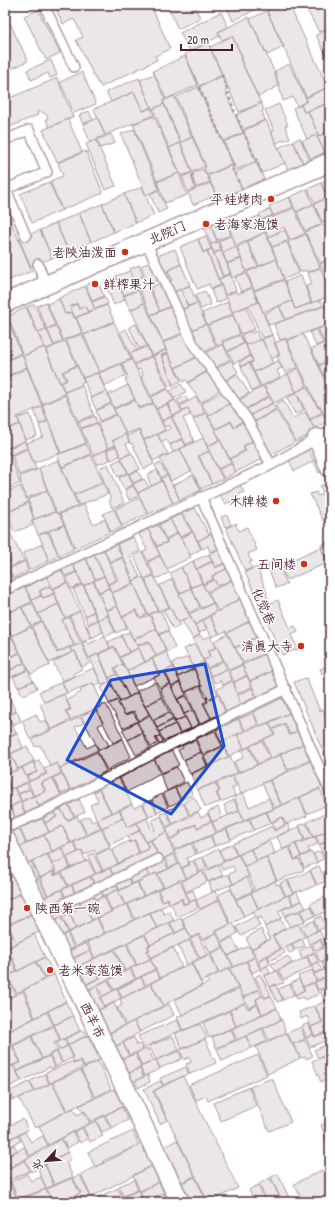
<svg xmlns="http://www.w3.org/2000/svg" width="335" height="1207" font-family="'Patrick Hand','LXGW WenKai TC',sans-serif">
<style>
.building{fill:#d2c7cb;stroke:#4a1f2b}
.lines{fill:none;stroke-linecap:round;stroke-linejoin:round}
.lane-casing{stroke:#4a1f2b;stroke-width:12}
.street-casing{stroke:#4a1f2b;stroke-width:21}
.path{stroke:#4a1f2b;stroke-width:2.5;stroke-dasharray:3 3;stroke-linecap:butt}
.lane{stroke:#fff;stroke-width:9}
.street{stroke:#fff;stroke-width:18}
.marked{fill:none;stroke:#1d4ed8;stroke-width:3;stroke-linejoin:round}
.poi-dot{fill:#c8321e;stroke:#fff;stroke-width:1.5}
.labels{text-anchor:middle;stroke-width:3;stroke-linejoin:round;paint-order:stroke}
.poi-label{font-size:13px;fill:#4a1f2b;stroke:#fff;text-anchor:end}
.street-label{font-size:13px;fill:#4a1f2b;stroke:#fff}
</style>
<rect width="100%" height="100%" fill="#fff"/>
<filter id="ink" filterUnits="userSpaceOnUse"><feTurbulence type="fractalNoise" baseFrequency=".025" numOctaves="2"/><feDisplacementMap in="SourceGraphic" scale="8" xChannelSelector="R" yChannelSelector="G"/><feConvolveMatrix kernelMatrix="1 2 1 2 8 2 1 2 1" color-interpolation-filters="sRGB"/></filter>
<g filter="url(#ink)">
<!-- building -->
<path class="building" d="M 54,5 L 151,5 L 170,49 L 155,56 L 157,60 L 101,87 L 99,83 L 98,84 L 76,40 L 83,37 L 74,19 L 63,24 Z
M 173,5 L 194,5 L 200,18 L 178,29 L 168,7 Z
M 226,5 L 264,5 L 233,21 Z
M 278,5 L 289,5 L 328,87 L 306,97 L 267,11 Z
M 330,5 L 330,27 L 319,32 L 307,10 L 313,5 Z
M 38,10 L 60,53 L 46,60 L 24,16 Z
M 267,11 L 284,47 L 267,55 L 250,19 Z
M 221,12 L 228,27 L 218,32 L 220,36 L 190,51 L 180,33 Z
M 5,13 L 28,61 L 5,72 Z
M 249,17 L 274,71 L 278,86 L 258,97 L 240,59 L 243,58 L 232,36 L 222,40 L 218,32 Z
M 330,28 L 330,64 L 316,35 Z
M 232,36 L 242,57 L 240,58 L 261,103 L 239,112 L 210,47 Z
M 208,43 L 222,75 L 199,86 L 185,54 Z
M 185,56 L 198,85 L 166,99 L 153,71 Z
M 51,60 L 57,75 L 50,78 L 48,73 L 31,80 L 27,70 Z
M 289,64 L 307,101 L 297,106 L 293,97 L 283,101 L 275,71 Z
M 82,72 L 96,104 L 74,113 L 60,82 Z
M 154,74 L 165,99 L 163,100 L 164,104 L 152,109 L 140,80 Z
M 222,76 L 228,89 L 225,91 L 243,133 L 223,141 L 199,87 Z
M 57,78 L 73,117 L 49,127 L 46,119 L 48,118 L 46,114 L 40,111 L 37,112 L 38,115 L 5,129 L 5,100 Z
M 139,78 L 151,107 L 143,111 L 134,92 L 111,102 L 106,92 Z
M 198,87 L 233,164 L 207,175 L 204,168 L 206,167 L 176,97 Z
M 324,89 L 330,103 L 304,112 L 301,105 L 307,101 L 306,98 Z
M 134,92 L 143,111 L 151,108 L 154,115 L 105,135 L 94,109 Z
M 174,96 L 192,137 L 181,142 L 163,101 Z
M 261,103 L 264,109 L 262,111 L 265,120 L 242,130 L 236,115 Z
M 328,103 L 330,109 L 329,119 L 330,131 L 319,136 L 308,111 Z
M 164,104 L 180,143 L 169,148 L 153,109 Z
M 279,104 L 288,125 L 285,126 L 290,138 L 276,143 L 271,132 L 274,131 L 265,110 Z
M 301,105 L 304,112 L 308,111 L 319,136 L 317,137 L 316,135 L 307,139 L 293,108 Z
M 89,111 L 93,120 L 83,124 L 79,115 Z
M 154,116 L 179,173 L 157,181 L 133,124 Z
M 98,118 L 105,135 L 90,142 L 83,124 Z
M 68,119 L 82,152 L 57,162 L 43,130 Z
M 266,120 L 285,163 L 262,173 L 243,131 Z
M 134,129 L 159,189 L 146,195 L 121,134 Z
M 330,131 L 330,150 L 325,152 L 317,137 Z
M 244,133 L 256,161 L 236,170 L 224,142 Z
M 111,134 L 115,143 L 100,148 L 97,140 Z
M 316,135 L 325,152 L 311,159 L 302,141 Z
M 192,137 L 205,166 L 192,172 L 181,143 Z
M 300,138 L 310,160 L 303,163 L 293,141 Z
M 96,140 L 116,186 L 105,190 L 86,144 Z
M 293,141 L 303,163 L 288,170 L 278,148 Z
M 180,143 L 192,172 L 181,176 L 169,148 Z
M 86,151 L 103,193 L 62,210 L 50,181 L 63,176 L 58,163 Z
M 256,162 L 264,179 L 242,189 L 234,173 Z
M 231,165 L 242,189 L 218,199 L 208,176 Z
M 203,169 L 210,182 L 196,188 L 192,176 L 194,175 L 193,173 Z
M 179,173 L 187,195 L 165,203 L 157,182 Z
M 192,173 L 193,175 L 191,176 L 195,188 L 188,192 L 182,177 Z
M 330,179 L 330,203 L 321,183 Z
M 49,182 L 62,210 L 32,223 L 20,194 Z
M 210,183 L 216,195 L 193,205 L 188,192 Z
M 321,183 L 327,198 L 315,203 L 308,189 Z
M 142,187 L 154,215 L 136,223 L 124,194 Z
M 307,189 L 313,204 L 296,212 L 290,197 Z
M 158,190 L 167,209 L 158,213 L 150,194 Z
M 124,194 L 136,223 L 114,232 L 102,204 Z
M 289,197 L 293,207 L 273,216 L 269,206 Z
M 327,198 L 330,205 L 330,218 L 322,222 L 314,204 Z
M 102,204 L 114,232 L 91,242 L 79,213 Z
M 314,204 L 322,224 L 305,231 L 297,212 Z
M 294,208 L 305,234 L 290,240 L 284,227 L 279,230 L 273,217 Z
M 270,209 L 273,215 L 261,220 L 259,214 Z
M 7,212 L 32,271 L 5,282 L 5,213 Z
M 79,213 L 91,242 L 68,251 L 56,223 Z
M 259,216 L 265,232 L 236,246 L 229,227 Z
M 272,216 L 274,221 L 264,226 L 262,220 Z
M 226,220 L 231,235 L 217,240 L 211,226 Z
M 330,221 L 330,236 L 325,224 Z
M 275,222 L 279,232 L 268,237 L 264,226 Z
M 56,223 L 68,251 L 52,258 L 40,230 Z
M 324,224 L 330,237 L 330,259 L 320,263 L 305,232 Z
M 211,226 L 217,241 L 211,244 L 204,229 Z
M 40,230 L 52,258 L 31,267 L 19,239 Z
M 285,230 L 289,240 L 272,247 L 268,237 Z
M 265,232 L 276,259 L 259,266 L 247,242 Z
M 306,234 L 320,267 L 307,273 L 307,270 L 300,272 L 288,242 Z
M 206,236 L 211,249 L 203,252 L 198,239 Z
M 231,236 L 236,246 L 223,252 L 218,241 Z
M 198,239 L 203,253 L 207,251 L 221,285 L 211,289 L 209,284 L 197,289 L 180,247 Z
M 218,242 L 221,250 L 214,253 L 210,244 Z
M 247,242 L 258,267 L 246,271 L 237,247 Z
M 287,242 L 299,273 L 284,279 L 272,247 Z
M 236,247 L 241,258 L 227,263 L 223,253 Z
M 175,249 L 181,264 L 167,271 L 172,280 L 167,282 L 157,256 Z
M 212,249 L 223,277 L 218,279 L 207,251 Z
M 221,251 L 231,273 L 223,276 L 214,253 Z
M 241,259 L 246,272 L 232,278 L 227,264 Z
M 276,259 L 284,279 L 254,290 L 247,272 Z
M 330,259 L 330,286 L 320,264 Z
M 154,260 L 161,279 L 148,285 L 141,266 Z
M 181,264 L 190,285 L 171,293 L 167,283 L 172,280 L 168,271 Z
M 139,265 L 143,276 L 134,280 L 130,269 Z
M 320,268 L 330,290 L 330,296 L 312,303 L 306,286 L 312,284 L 308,273 Z
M 130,271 L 138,289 L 124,295 L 116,276 Z
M 246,273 L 252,287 L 241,292 L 235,277 Z
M 230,274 L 236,290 L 225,295 L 219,279 Z
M 301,275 L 311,303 L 295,309 L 285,282 Z
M 143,276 L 160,311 L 151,315 L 135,280 Z
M 116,277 L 125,299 L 114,305 L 104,282 Z
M 97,280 L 104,296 L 92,301 L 86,285 Z
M 284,280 L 292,301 L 263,312 L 254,291 Z
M 162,282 L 172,305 L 160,311 L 150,288 Z
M 221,285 L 226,299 L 216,303 L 211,290 Z
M 85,286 L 95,309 L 88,312 L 85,306 L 79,309 L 77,303 L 70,307 L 72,312 L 65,314 L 59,298 Z
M 190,286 L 197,303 L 188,306 L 181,289 Z
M 252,288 L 258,302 L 232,312 L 226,296 L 236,291 L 237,294 Z
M 181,289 L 188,307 L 179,310 L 172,293 Z
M 138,290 L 144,303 L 130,310 L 124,296 Z
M 205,291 L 211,305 L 201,309 L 195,295 Z
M 105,297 L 108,304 L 95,309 L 92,302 Z
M 59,299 L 65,314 L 72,312 L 74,318 L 76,318 L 82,333 L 63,340 L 47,304 Z
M 320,300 L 323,306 L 286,319 L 279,306 L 292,301 L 295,309 Z
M 46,302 L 55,325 L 47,329 L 37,306 Z
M 228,302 L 233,314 L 207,325 L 202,313 Z
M 259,302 L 272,335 L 262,338 L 248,306 Z
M 144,303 L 166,349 L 152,356 L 131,310 Z
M 197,303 L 206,324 L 189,331 L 179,311 Z
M 34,304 L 46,329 L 38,332 L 27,307 Z
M 77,304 L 79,309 L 85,306 L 88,313 L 75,318 L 70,307 Z
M 330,304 L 330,324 L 286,340 L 286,338 L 280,340 L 274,324 Z
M 107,305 L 114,321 L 84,335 L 76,317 Z
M 173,306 L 184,332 L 163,342 L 151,315 Z
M 279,306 L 285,320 L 269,325 L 264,314 Z
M 26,307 L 44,347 L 23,356 L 8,316 Z
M 246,307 L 255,329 L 241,334 L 232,312 Z
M 5,314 L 10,325 L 5,327 Z
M 233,315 L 240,334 L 222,341 L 223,344 L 217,346 L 208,325 Z
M 114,322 L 131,359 L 100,372 L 84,335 Z
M 136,324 L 147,346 L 139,349 L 129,327 Z
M 206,324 L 216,346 L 201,354 L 188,332 Z
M 10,325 L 21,353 L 11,358 L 5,345 L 5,328 Z
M 330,325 L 330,354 L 318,329 Z
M 56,326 L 63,341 L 54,345 L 47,329 Z
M 126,329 L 137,350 L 130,354 L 120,332 Z
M 317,329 L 323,343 L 316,346 L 310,332 Z
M 47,330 L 54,346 L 46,349 L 38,333 Z
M 249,331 L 250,333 L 256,331 L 260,340 L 246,345 L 241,335 Z
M 185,333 L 198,356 L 175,368 L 163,343 Z
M 82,334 L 99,372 L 83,378 L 66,340 Z
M 303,334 L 330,389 L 330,420 L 327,422 L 320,406 L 318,407 L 287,341 Z
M 240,335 L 244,343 L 227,351 L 223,342 Z
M 273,335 L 279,355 L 271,359 L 262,339 Z
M 262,339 L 273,363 L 254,372 L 250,363 L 253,362 L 246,345 Z
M 285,339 L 298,367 L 285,373 L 277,357 L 280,355 L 274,343 Z
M 65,341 L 77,365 L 62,372 L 66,380 L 60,383 L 46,350 Z
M 245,343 L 250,356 L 234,363 L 228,352 Z
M 324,343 L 330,359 L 319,365 L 311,349 Z
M 223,344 L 230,359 L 214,369 L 203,354 Z
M 5,346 L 11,359 L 5,361 Z
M 147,346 L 151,356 L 134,364 L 130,354 Z
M 44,347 L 65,394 L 42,404 L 23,356 Z
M 166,350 L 168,353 L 161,355 L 173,385 L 169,387 L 153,356 Z
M 167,353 L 181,381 L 173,385 L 162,356 Z
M 22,354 L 27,367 L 5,377 L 5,361 Z
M 152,356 L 168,388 L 151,396 L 141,376 L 143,375 L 140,369 L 137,370 L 135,365 Z
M 251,356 L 253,361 L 241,366 L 239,362 Z
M 198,357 L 209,370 L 188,382 L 186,380 L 183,382 L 175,368 Z
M 330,359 L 330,388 L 319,366 Z
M 132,360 L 153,403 L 139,408 L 125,379 L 128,378 L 122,363 Z
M 231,360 L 238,372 L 223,382 L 214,370 Z
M 278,361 L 282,368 L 277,370 L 280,377 L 261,386 L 254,372 Z
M 249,363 L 260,387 L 252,391 L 241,367 Z
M 121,364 L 126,375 L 104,386 L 99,373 Z
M 77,366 L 84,381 L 81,383 L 82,385 L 65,392 L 61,383 L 67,380 L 63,372 Z
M 27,368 L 42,406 L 17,417 L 20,424 L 5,429 L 5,378 Z
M 298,368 L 307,386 L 296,392 L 288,374 Z
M 209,371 L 221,389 L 201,403 L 188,383 Z
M 98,373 L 106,391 L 91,398 L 83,378 Z
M 237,374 L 249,393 L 234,402 L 222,383 Z
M 288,374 L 296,392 L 274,403 L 264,386 Z
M 181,384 L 186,392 L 174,399 L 170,391 Z
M 82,385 L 94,415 L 78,421 L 65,392 Z
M 128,385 L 135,399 L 114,408 L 108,395 Z
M 263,386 L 269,396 L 242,411 L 236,402 Z
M 307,387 L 318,408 L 320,407 L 322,412 L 310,419 L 296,392 Z
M 168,389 L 174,400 L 156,409 L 151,397 Z
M 107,391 L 111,403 L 96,410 L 91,398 Z
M 222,391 L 230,403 L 209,415 L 201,404 Z
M 296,393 L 304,410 L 295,414 L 287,398 Z
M 65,395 L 86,443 L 61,453 L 42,405 Z
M 185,396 L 188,400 L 180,405 L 177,400 Z
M 196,397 L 205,412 L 193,419 L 188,408 L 182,411 L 180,406 Z
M 269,397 L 273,403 L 247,417 L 243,411 Z
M 135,400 L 139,409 L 153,404 L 165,430 L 144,440 L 139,429 L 126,434 L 114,409 Z
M 175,400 L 182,411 L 173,416 L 168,404 Z
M 283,400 L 293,418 L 305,412 L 316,431 L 296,442 L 275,405 Z
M 233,402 L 244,420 L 234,427 L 231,421 L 216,429 L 208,416 Z
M 272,403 L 276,409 L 250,424 L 247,417 Z
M 111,404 L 116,414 L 100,421 L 96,411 Z
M 167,404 L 172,416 L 162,421 L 157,409 Z
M 42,406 L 47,421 L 39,424 L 34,410 Z
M 188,409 L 190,415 L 183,418 L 194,441 L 186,445 L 172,417 Z
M 276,410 L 295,442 L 267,457 L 251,424 Z
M 206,413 L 220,439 L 208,446 L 193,420 Z
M 323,413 L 327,422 L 314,428 L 310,420 Z
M 30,414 L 37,436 L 25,440 L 18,418 Z
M 117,415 L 126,434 L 112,441 L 116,445 L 108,448 L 97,423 Z
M 95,416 L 97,423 L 81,428 L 78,422 Z
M 171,417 L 182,438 L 170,445 L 166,439 L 161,442 L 158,434 L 171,428 L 169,425 L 165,427 L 162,421 Z
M 247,419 L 257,438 L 243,446 L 245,450 L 230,459 L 215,430 L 231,422 L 234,428 Z
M 48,421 L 60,453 L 34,463 L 26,443 L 43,437 L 39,425 Z
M 97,423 L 108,449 L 93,455 L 81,429 Z
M 20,424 L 25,441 L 7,448 L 5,443 L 5,430 Z
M 139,430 L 154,464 L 144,469 L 132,443 L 130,444 L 127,436 Z
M 126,434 L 129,442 L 126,444 L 131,453 L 121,457 L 113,441 Z
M 157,434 L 168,454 L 153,461 L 144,440 Z
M 203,438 L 209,451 L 198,456 L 212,484 L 201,489 L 180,449 Z
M 182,439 L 186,446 L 173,452 L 170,445 Z
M 257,439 L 266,457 L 236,472 L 230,459 L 246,451 L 244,446 Z
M 220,440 L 231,463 L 218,469 L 207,447 Z
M 25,441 L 27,448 L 10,455 L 7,449 Z
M 5,444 L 8,452 L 5,454 Z
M 86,444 L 91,454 L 62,467 L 57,455 Z
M 116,446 L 120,456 L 111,460 L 107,450 Z
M 28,449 L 36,469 L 19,475 L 12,455 Z
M 180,449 L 191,471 L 171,481 L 160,459 Z
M 308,449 L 314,461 L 294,471 L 289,460 Z
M 106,450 L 110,460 L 97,465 L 93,455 Z
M 209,451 L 223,479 L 212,484 L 199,456 Z
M 9,452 L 20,483 L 5,490 L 5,454 Z
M 132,453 L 140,469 L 129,474 L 121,458 Z
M 91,455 L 103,482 L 74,495 L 62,468 Z
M 323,458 L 328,470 L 319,473 L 314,462 Z
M 121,459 L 128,473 L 118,477 L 112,463 Z
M 58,460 L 78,506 L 57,514 L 39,468 Z
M 160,463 L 167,475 L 161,478 L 155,465 Z
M 108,464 L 124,503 L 112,508 L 109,501 L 111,500 L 99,468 Z
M 231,464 L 236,472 L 224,479 L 219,469 Z
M 39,469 L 47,490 L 27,498 L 21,484 L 20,476 Z
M 157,470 L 162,481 L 151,486 L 147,475 Z
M 327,470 L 330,476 L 330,489 L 323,493 L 320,486 L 327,483 L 322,473 Z
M 138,471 L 142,479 L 133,483 L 129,474 Z
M 128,473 L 133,485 L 124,489 L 119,478 Z
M 167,475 L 180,500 L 173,503 L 161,478 Z
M 193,475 L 201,490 L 180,500 L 173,485 Z
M 144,479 L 149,487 L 138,493 L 133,484 Z
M 162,481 L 173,503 L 148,514 L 138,493 Z
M 103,483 L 108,494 L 79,505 L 74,495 Z
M 240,485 L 244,492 L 231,499 L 232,501 L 225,504 L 220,495 Z
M 20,486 L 28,502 L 6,513 L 5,493 Z
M 133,486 L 139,496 L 129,500 L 125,490 Z
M 330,490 L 330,520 L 324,523 L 310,494 L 316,492 L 318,496 Z
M 47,491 L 55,512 L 34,519 L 28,499 Z
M 139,498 L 148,514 L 122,526 L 115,509 Z
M 28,503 L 34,519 L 31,520 L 33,525 L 14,532 L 7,513 Z
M 84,504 L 93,524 L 105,519 L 110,532 L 75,548 L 60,514 Z
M 195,508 L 209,535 L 198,541 L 182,513 Z
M 114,509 L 122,527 L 111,532 L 103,514 Z
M 55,512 L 57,514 L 59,514 L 64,525 L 38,535 L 32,520 Z
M 181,514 L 192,532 L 180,537 L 170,519 Z
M 227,515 L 231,525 L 225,527 L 221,517 Z
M 170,519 L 177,533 L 166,539 L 159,525 Z
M 237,523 L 236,525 L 239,531 L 247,527 L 257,550 L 248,554 L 251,561 L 253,561 L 249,563 L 252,568 L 245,571 L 226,528 Z
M 64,525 L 74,549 L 59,556 L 49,531 Z
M 158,525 L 167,542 L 157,546 L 148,529 Z
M 7,526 L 24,561 L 8,568 L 6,564 L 11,562 L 5,548 L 5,544 L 10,542 L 5,531 L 5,527 Z
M 148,529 L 160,555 L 148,561 L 143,552 L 147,550 L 139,534 Z
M 5,532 L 9,542 L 5,543 Z
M 48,532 L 59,556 L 49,561 L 39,535 Z
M 193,532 L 201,549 L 190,555 L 181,538 Z
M 178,533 L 191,557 L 167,569 L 156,547 L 168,542 L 166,540 Z
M 212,533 L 219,548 L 210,552 L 208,546 L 202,549 L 198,541 Z
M 133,537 L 140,551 L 130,556 L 140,577 L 134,581 L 117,544 Z
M 330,541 L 330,563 L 328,564 L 321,545 Z
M 42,544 L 49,561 L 29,570 L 23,553 Z
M 116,544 L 122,557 L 110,562 L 104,550 Z
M 321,547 L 327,563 L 287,580 L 280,565 Z
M 5,549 L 11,562 L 5,564 Z
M 220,549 L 226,563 L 215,567 L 209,554 Z
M 104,550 L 116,580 L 108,584 L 94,554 Z
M 142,552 L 153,575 L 144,579 L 134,556 Z
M 94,554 L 104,576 L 95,579 L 86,558 Z
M 209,554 L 212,561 L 196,569 L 193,561 Z
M 160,556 L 169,573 L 156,579 L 148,562 Z
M 86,558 L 95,580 L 83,586 L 73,564 Z
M 123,558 L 133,583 L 112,593 L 108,585 L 118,580 L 110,563 Z
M 25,561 L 28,571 L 13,578 L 9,569 Z
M 193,561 L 202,583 L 191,587 L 181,567 Z
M 277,561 L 287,584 L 276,588 L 267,565 Z
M 212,562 L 215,568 L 226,563 L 228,568 L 212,576 L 213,579 L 203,584 L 197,569 Z
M 6,564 L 12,579 L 5,582 L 5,565 Z
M 73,565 L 76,572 L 65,576 L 62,570 Z
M 181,567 L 191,588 L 180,593 L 170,573 Z
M 257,567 L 267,593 L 256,597 L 245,572 Z
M 228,568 L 233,579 L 218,586 L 212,576 Z
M 61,570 L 67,582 L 52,589 L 47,577 Z
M 77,572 L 82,584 L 71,589 L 66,577 Z
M 104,576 L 109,588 L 99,592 L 94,581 Z
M 154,576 L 169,607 L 158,611 L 145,579 Z
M 47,577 L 51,585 L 39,591 L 41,595 L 32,600 L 25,587 Z
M 143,577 L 158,610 L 148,615 L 133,581 Z
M 172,579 L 190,617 L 178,623 L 159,586 Z
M 234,579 L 242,598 L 218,611 L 208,593 Z
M 214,580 L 218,586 L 207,592 L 203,585 Z
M 93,581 L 108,615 L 98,620 L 84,586 Z
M 67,583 L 80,611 L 65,618 L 53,589 Z
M 202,583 L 213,603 L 202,609 L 191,588 Z
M 134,584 L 147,614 L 140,618 L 136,610 L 122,617 L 112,593 Z
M 83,585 L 94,611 L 85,616 L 73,589 Z
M 50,586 L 54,593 L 43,598 L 40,591 Z
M 25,587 L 32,602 L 5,614 L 5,597 Z
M 109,588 L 117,606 L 106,610 L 99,593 Z
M 191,588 L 200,607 L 189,613 L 179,594 Z
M 54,594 L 58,604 L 38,614 L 32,600 L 41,596 L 43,598 Z
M 266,594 L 270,603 L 261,607 L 256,598 Z
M 241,598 L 251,620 L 227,633 L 226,631 L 220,634 L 210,616 Z
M 278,600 L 290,628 L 295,626 L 298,632 L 291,635 L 298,649 L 282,655 L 261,608 Z
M 32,603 L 41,621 L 31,626 L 22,607 Z
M 213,603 L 216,611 L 195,625 L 189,614 Z
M 58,604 L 65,618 L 62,620 L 74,645 L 58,652 L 38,614 Z
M 117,606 L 127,628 L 116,633 L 107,611 Z
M 21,607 L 31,626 L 12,636 L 5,622 L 5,615 Z
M 170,607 L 180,626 L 173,629 L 163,610 Z
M 136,610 L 140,618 L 150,615 L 156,629 L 133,639 L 123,617 Z
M 80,611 L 91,638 L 82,642 L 70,616 Z
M 157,611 L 161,611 L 169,630 L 159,634 L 150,614 Z
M 94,612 L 97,619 L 88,624 L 85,616 Z
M 108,616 L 115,632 L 105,637 L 98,620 Z
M 210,616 L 219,634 L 212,637 L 203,621 Z
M 69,617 L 81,643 L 75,646 L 62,620 Z
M 190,617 L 200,634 L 193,639 L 182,621 Z
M 98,620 L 103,632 L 92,638 L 87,626 Z
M 252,620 L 259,636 L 235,648 L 227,633 Z
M 41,621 L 57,653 L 69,647 L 72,652 L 49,663 L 32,627 Z
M 202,621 L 207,629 L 199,633 L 195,625 Z
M 31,627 L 50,665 L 31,674 L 12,636 Z
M 157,629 L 166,651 L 156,656 L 149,641 L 137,645 L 134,639 Z
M 8,630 L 12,637 L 5,641 L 5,632 Z
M 168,631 L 175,648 L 167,652 L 159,635 Z
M 129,632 L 138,648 L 129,652 L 121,635 Z
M 228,634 L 243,664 L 229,670 L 214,641 Z
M 200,635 L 203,639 L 210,636 L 216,647 L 208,651 L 210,657 L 203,660 L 193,639 Z
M 105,636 L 110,648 L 89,658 L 82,643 L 86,641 L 88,644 Z
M 121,636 L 129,652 L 120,657 L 114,646 L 110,648 L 108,642 Z
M 259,636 L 266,653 L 243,663 L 235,648 Z
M 12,638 L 19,652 L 11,657 L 5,646 L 5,641 Z
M 149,642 L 156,656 L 145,662 L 138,646 Z
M 81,643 L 90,663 L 82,667 L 75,651 L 72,652 L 70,648 Z
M 195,644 L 204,662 L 194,667 L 184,649 Z
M 5,647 L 10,657 L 5,660 Z
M 114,647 L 123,664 L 114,668 L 117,674 L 109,678 L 99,654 Z
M 217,647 L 223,660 L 207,668 L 204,660 L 210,657 L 208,652 Z
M 138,648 L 145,662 L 127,671 L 120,658 Z
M 75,651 L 82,669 L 73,674 L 74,676 L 62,681 L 53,662 Z
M 166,652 L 173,667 L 159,674 L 152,659 Z
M 20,653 L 24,662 L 11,670 L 10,666 L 5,668 L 5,660 Z
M 267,653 L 274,670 L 250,681 L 242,665 Z
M 98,654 L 110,682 L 102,685 L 90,658 Z
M 188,657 L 194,668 L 178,677 L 172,663 Z
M 152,659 L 159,675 L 134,686 L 127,671 Z
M 223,661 L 227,669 L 211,676 L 208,669 Z
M 204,662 L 218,694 L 209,699 L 202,688 L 194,667 Z
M 24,663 L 28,669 L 5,680 L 5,668 L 9,667 L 11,670 Z
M 123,664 L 137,692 L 129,697 L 115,668 Z
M 242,665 L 247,675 L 234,682 L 229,671 Z
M 173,667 L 180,682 L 172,686 L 165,672 Z
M 326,667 L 329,671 L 322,674 L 320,669 Z
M 94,668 L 101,683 L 95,686 L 93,683 L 67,693 L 62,682 Z
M 194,669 L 202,687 L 201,685 L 185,692 L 178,677 Z
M 227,669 L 232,680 L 223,685 L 221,681 L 215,683 L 211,676 Z
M 28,670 L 33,681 L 18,687 L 13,677 Z
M 275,670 L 281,685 L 257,697 L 250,681 Z
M 164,672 L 170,683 L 160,688 L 154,678 Z
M 117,674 L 129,697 L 120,701 L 109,678 Z
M 247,676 L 252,687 L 237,694 L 234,682 Z
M 306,678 L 320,711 L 323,709 L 328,725 L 330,724 L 330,769 L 294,682 Z
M 33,681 L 37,688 L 23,696 L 18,687 Z
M 233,681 L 240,705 L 226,712 L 217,689 Z
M 62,682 L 67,693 L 44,702 L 39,692 Z
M 110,682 L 119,699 L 109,704 L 101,687 Z
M 155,682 L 162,697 L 145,706 L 137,691 Z
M 180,682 L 186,695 L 177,699 L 172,687 Z
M 93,683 L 103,705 L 70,720 L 66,711 L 71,710 L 67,700 L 81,692 L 80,689 Z
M 170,684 L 185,717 L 175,721 L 160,689 Z
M 200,686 L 207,701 L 203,703 L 211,718 L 200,724 L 186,692 Z
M 5,687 L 16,712 L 5,716 Z
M 252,688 L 256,697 L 240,704 L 238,695 Z
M 137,693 L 149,714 L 139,721 L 134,711 L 125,715 L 118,703 Z
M 64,694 L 70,709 L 65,711 L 70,720 L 51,730 L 40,704 Z
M 218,694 L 225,712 L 211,718 L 204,704 L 208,702 L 206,696 L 209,699 Z
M 186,696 L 193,710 L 184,714 L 178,699 Z
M 162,697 L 169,712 L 153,720 L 145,706 Z
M 282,698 L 289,713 L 260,726 L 253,712 Z
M 119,700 L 120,702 L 118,703 L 125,715 L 133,712 L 138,721 L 123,728 L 109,704 Z
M 106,704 L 123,738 L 113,743 L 96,709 Z
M 95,709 L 103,723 L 98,726 L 109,745 L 99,750 L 81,716 Z
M 193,710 L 199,724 L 191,728 L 184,714 Z
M 17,711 L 21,721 L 13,725 L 9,715 Z
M 170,713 L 173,719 L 157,728 L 154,720 Z
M 253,713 L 258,725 L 245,730 L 239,719 Z
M 289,713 L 297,731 L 290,735 L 285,723 L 273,729 L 269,723 Z
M 36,714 L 40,722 L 46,720 L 50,730 L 30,739 L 22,721 Z
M 8,715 L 16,733 L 5,738 L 5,716 Z
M 150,715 L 160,735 L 155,738 L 158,743 L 151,747 L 137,722 Z
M 80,717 L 84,723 L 75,727 L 87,748 L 95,744 L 98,750 L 60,768 L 57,763 L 50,766 L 40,745 L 35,747 L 32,740 L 36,737 Z
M 185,717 L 191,728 L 180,733 L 174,719 L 175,722 Z
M 238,719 L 244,731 L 221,742 L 216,730 Z
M 173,720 L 175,724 L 159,732 L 157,728 Z
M 137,722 L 142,732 L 128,740 L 122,730 Z
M 268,723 L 274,734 L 244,749 L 238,734 Z
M 175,724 L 180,734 L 164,741 L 159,732 Z
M 284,724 L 289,735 L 297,731 L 303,744 L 271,758 L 263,740 L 275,734 L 273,730 Z
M 215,731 L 222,746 L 203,755 L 196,739 Z
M 17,733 L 23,748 L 7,755 L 5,739 Z
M 142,733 L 150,748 L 136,755 L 128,740 Z
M 237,734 L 244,749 L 229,756 L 221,742 Z
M 160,736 L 163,741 L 159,744 L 156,738 Z
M 123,739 L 131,757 L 107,770 L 97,751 Z
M 195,740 L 201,752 L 183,760 L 178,750 L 183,748 L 182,746 Z
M 262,741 L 270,758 L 258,764 L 250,746 Z
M 303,744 L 310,760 L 288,770 L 280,754 Z
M 27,746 L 34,761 L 18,769 L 11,754 Z
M 223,746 L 228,757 L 208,766 L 204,756 Z
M 249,747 L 257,765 L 239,772 L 234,762 L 244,757 L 241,751 Z
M 172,751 L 179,765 L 162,773 L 154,759 Z
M 97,752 L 106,771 L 71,790 L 60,769 Z
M 201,752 L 207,766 L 190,774 L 184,760 Z
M 10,754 L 18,769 L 5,775 L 5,757 Z
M 280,755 L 288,771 L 241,794 L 233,775 Z
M 230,756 L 238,773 L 197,790 L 191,774 Z
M 154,759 L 160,773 L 127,792 L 120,778 Z
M 39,760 L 46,773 L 30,781 L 27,776 L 37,772 L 34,762 Z
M 311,761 L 322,787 L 282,805 L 270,780 Z
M 33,762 L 37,772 L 26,776 L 22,768 Z
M 57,763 L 61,773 L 41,783 L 45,791 L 34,796 L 28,782 L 47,774 L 44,769 Z
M 177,767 L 184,782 L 167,791 L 160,774 Z
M 22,768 L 29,781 L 11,789 L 5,775 Z
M 62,774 L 70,790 L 61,794 L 53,778 Z
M 232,776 L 236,786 L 232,788 L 235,796 L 221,802 L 217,793 L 220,791 L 216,783 Z
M 5,777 L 10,788 L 5,790 Z
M 52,778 L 61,795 L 39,806 L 34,797 L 46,791 L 42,783 Z
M 119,778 L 132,804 L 112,813 L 99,788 Z
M 269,780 L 281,805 L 274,808 L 262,783 Z
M 187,782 L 193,795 L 181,800 L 175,788 Z
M 27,783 L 29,789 L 18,794 L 15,788 Z
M 215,783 L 219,791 L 216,793 L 220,802 L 205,807 L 198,790 Z
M 14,788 L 21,801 L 10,807 L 5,797 L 5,791 Z
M 175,788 L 181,801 L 169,806 L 163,793 Z
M 30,789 L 33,796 L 21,801 L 19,794 Z
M 99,789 L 111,813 L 97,820 L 90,805 L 98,801 L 94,792 Z
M 320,789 L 327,805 L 307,814 L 300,797 Z
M 243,793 L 249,807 L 269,798 L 273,809 L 244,820 L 234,797 Z
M 162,794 L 168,807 L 157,812 L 152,799 Z
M 34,796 L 39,807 L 25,813 L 21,802 Z
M 194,797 L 201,810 L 190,815 L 184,802 Z
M 5,798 L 9,807 L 5,809 Z
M 299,798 L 307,816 L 286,824 L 282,817 L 271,822 L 267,812 Z
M 79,799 L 85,812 L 75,817 L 69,805 Z
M 151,800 L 157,813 L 149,817 L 143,803 Z
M 234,800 L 239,811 L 228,815 L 224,805 Z
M 20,802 L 25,813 L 15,817 L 11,807 Z
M 183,803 L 189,815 L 173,824 L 166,811 Z
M 132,804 L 134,808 L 142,804 L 149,817 L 127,827 L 120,810 Z
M 68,805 L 74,817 L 67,820 L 61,809 Z
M 10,807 L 15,817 L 5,821 L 5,810 Z
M 218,807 L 222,818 L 212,822 L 208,812 Z
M 61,809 L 67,821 L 77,816 L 86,835 L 71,843 L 63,826 L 49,832 L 45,823 L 57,817 L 54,812 Z
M 119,810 L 123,818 L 102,828 L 97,820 Z
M 239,811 L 244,821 L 217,832 L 212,822 Z
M 166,812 L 172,824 L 167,827 L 160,814 Z
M 198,812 L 201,818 L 208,814 L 211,821 L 198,828 L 196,824 L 179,832 L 180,834 L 170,839 L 166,828 Z
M 266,812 L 271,823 L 254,830 L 250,819 Z
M 54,813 L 56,817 L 45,823 L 43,818 Z
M 327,813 L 330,821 L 330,830 L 313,837 L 307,822 Z
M 89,816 L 92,822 L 96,820 L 101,828 L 87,835 L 80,820 Z
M 161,816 L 167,832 L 146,842 L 137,823 L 147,818 L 152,831 L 155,830 L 151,821 Z
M 282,817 L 285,825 L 275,830 L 272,823 Z
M 123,818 L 127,827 L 136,823 L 140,830 L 110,845 L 102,828 Z
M 42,819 L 49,832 L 26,843 L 20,828 Z
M 249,819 L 254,830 L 231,839 L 227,829 Z
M 211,821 L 216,833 L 175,850 L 170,840 L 181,834 L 180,832 L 195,825 L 197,828 Z
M 306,823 L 313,837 L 305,840 L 299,825 Z
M 288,824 L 290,830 L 238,855 L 233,844 L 272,826 L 274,831 Z
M 62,826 L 70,843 L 52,851 L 44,835 Z
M 299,826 L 304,840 L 283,849 L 277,837 Z
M 19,829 L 26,843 L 18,847 L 10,833 Z
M 101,829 L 110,847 L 96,854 L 94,850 L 84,855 L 82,850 L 78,852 L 74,842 Z
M 226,829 L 231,840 L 215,846 L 211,835 Z
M 330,830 L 330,851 L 326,842 L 319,844 L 316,836 Z
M 140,831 L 149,849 L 140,853 L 135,840 L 130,842 L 128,836 Z
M 166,832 L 174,853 L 161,860 L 151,840 Z
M 44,835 L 52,852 L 26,864 L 18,848 Z
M 210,836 L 215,846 L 197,854 L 193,843 Z
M 315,837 L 318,844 L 308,848 L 310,852 L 301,856 L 296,844 Z
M 134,840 L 139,853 L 118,863 L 112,849 L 129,841 L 130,843 Z
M 150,840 L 159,857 L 115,878 L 110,868 L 149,848 L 146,842 Z
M 269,841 L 275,853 L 257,861 L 251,849 Z
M 73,842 L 78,852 L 67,857 L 62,847 Z
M 326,842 L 330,856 L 325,858 L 319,845 Z
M 191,843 L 196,854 L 187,858 L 189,864 L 181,868 L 174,850 Z
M 232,844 L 237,855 L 224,861 L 219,850 Z
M 295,844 L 301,856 L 295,860 L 290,847 Z
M 289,847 L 294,860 L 299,859 L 304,870 L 277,881 L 267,857 Z
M 61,848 L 66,858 L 52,864 L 48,854 Z
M 110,848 L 118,864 L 103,871 L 96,855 Z
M 218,849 L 224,861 L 209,869 L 203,857 Z
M 250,849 L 257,861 L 245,866 L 239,855 Z
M 81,851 L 86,861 L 71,868 L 67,857 Z
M 320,851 L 324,859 L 317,862 L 313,854 Z
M 312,852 L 317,863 L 304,868 L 300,857 Z
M 93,853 L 102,871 L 96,874 L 88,856 Z
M 47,854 L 56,875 L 55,875 L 53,871 L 40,878 L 32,861 Z
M 174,854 L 178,864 L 169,868 L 165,858 Z
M 238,855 L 249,876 L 233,884 L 229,874 L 235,871 L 233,866 L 223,870 L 220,864 Z
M 5,857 L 14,875 L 5,880 Z
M 202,857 L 207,868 L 200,872 L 194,860 Z
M 266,857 L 276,880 L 255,891 L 245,866 Z
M 66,858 L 70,868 L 57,874 L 53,864 Z
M 164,859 L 168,869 L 150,876 L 146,867 Z
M 88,860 L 95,874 L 68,886 L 62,872 Z
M 31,861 L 39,878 L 34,881 L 26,864 Z
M 193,861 L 199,873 L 186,878 L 182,868 L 190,865 L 189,862 Z
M 330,861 L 330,871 L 326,863 Z
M 179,864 L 186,878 L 164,887 L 158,874 Z
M 218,865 L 223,875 L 208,882 L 204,872 Z
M 319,866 L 326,881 L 317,885 L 310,870 Z
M 109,868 L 114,877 L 95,885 L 91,876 Z
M 145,868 L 149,876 L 132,884 L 128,875 Z
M 202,871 L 207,882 L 186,892 L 182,881 Z
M 310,871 L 316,885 L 301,892 L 301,890 L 294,893 L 288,880 Z
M 52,872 L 54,876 L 61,873 L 68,887 L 48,895 L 40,878 Z
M 156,873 L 163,887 L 144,896 L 138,882 Z
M 228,874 L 233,884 L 212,892 L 209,882 Z
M 15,875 L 23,892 L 5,901 L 5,880 Z
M 127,876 L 132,884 L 119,890 L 116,881 Z
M 90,877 L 95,886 L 76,894 L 72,885 Z
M 247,877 L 253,891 L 236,899 L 230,886 Z
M 39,879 L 47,896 L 43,898 L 35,881 Z
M 114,880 L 119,891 L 117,890 L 104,896 L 100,887 Z
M 180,880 L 189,902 L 184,904 L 182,898 L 170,904 L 168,898 L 163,901 L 158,890 Z
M 287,880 L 293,893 L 286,896 L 280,883 Z
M 275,881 L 277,885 L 279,884 L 285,896 L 259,909 L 251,893 Z
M 137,882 L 143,896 L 125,905 L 119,891 Z
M 71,885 L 81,907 L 72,911 L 62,889 Z
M 99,888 L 103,897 L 96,899 L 92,890 Z
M 230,889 L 244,917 L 231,924 L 218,895 Z
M 61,890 L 66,900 L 48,908 L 43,898 Z
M 91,890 L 95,900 L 82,906 L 78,898 Z
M 116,890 L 125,905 L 112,911 L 105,896 Z
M 157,890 L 162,902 L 167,899 L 169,904 L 135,919 L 128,904 Z
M 193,890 L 196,899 L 190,902 L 186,893 Z
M 215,891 L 219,900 L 200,909 L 196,900 Z
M 330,891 L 330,900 L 326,893 Z
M 297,892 L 301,901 L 294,905 L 289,895 Z
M 23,893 L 33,913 L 5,926 L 5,901 Z
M 251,893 L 258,909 L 244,916 L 236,900 Z
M 288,895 L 293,905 L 278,911 L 282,918 L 265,927 L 261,917 L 257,919 L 253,912 Z
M 104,896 L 111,912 L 92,920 L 85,905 Z
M 327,896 L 330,903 L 330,910 L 316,916 L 310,904 Z
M 181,899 L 183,905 L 195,900 L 198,908 L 177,917 L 171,904 Z
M 66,900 L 71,911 L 54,921 L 48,909 Z
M 219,900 L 230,924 L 202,940 L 199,934 L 191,938 L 182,919 Z
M 302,901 L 306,908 L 285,916 L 282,909 Z
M 127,904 L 134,920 L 105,933 L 98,918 Z
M 84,905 L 92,921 L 77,928 L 69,913 Z
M 311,906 L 315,916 L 305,920 L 301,911 Z
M 161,908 L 164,914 L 169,911 L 174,920 L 157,928 L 150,913 Z
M 294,912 L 300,912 L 305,922 L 290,927 L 284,916 Z
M 69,913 L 76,928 L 69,932 L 62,917 Z
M 149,913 L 157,928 L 95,958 L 87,942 Z
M 33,914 L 41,931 L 16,943 L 8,925 Z
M 255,916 L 260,926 L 241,936 L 236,927 Z
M 321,916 L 326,927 L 318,930 L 314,920 Z
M 61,917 L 68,932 L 62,936 L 54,921 Z
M 97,918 L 104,934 L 75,947 L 68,933 Z
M 181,918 L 185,928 L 176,933 L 170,923 Z
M 280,919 L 285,928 L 272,936 L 280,949 L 258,960 L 252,949 L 270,939 L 265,927 Z
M 313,921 L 317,931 L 306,936 L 301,926 Z
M 169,923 L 175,933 L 150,945 L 145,934 Z
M 233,923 L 238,933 L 222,942 L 216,931 Z
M 298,924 L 305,937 L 281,949 L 273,936 L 288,927 Z
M 8,925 L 16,943 L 6,949 L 5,926 Z
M 186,928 L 191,939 L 151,958 L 147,951 L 150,950 L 148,946 Z
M 261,929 L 267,940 L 251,949 L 246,938 Z
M 319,930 L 327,946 L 324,947 L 321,939 L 309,944 L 306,936 Z
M 67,933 L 74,948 L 69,950 L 62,936 Z
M 216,933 L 223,947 L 210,953 L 204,940 Z
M 34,934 L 45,957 L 18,971 L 8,948 Z
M 144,935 L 150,945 L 147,946 L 149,950 L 146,951 L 150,959 L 137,965 L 127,943 Z
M 198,935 L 208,954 L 200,958 L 190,939 Z
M 330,936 L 330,951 L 324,939 Z
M 232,937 L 239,950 L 228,956 L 222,943 Z
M 302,939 L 305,946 L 295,950 L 292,944 Z
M 189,940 L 199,958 L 187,965 L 178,945 Z
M 320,940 L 323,947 L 315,950 L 312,944 Z
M 86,943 L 90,950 L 73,958 L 69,951 Z
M 126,944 L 136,965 L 125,971 L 115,949 Z
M 291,944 L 294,951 L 289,953 L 286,947 Z
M 311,945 L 314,952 L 302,959 L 299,951 Z
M 249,946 L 255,957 L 234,967 L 228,956 Z
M 327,946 L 330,952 L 330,958 L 320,962 L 315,952 Z
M 173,947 L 182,967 L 160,978 L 150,958 Z
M 223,948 L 233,966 L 219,973 L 211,954 Z
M 283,948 L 285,953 L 270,961 L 268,956 Z
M 7,949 L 17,971 L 5,977 L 5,950 Z
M 90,950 L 94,958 L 77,967 L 73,959 Z
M 114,950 L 124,971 L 89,989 L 86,985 L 100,978 L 91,960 Z
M 314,953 L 318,961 L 312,965 L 307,956 Z
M 210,954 L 218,973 L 201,982 L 192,963 Z
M 267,956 L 270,964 L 261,969 L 258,961 Z
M 288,956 L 292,963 L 275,971 L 271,964 Z
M 45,957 L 54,974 L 46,978 L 36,962 Z
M 255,957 L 260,969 L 252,973 L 247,961 Z
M 307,957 L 311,967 L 284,980 L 278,970 Z
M 330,958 L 330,967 L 324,969 L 322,962 Z
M 150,959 L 155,969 L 136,979 L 131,968 Z
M 91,960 L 99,978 L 86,984 L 77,967 Z
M 246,961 L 259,989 L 243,997 L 230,969 Z
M 35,962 L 45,979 L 17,993 L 7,977 Z
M 318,962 L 322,970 L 314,973 L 311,965 Z
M 191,963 L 202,985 L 164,1005 L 151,983 Z
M 267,966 L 270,973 L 264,976 L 261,969 Z
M 330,967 L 330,981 L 326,969 Z
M 229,968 L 238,988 L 182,1015 L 175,1000 L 209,982 L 207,979 Z
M 130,969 L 135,979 L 114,990 L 109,980 Z
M 326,969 L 329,976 L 317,981 L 314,974 Z
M 155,970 L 160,978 L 146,985 L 141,977 Z
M 312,970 L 316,981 L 303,987 L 298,976 Z
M 277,971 L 284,983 L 269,987 L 264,976 Z
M 54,974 L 66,1001 L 35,1018 L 24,990 Z
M 260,974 L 271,995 L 265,998 L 255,977 Z
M 7,977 L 16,994 L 5,1000 L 5,978 Z
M 141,977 L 145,986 L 122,998 L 118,989 Z
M 327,977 L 330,986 L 318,990 L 315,982 Z
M 299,979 L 304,990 L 295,995 L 291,983 Z
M 108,980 L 113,991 L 103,996 L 97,985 Z
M 314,983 L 319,994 L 305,1000 L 304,997 L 297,999 L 295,995 L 305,990 L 303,987 Z
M 151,984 L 163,1006 L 126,1025 L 117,1008 L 122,1005 L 120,999 Z
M 275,984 L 283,1000 L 277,1002 L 270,987 Z
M 290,984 L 294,995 L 283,1000 L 278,989 Z
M 97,986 L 104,1007 L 98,1010 L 89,990 Z
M 330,986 L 330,999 L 324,1001 L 320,990 Z
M 117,989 L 121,998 L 105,1007 L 100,998 Z
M 239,989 L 245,1003 L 183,1031 L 177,1017 Z
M 259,990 L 262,996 L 256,999 L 257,1004 L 249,1008 L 243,998 Z
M 23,991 L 34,1018 L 7,1032 L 5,1028 L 5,1000 Z
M 262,996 L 265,998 L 271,996 L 277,1008 L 262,1014 L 256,999 Z
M 330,999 L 330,1030 L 315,1036 L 311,1027 L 323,1022 L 315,1006 Z
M 66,1002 L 73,1016 L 54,1025 L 48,1011 Z
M 114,1003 L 124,1025 L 109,1033 L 99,1010 Z
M 244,1003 L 248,1009 L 257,1005 L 262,1014 L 236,1026 L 230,1010 Z
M 169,1004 L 174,1015 L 140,1032 L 134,1021 Z
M 314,1006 L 322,1022 L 311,1027 L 307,1016 L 301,1019 L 299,1012 Z
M 277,1008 L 281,1020 L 237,1040 L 232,1029 Z
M 229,1011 L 236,1026 L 209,1038 L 203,1023 Z
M 47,1012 L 53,1025 L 5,1049 L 5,1033 Z
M 73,1016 L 80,1031 L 61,1040 L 54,1025 Z
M 177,1020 L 182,1030 L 143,1048 L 138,1036 Z
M 282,1020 L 286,1033 L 269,1040 L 263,1028 Z
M 134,1021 L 140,1032 L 116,1046 L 110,1033 Z
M 308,1023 L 313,1034 L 306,1038 L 302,1026 Z
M 200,1024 L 207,1038 L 182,1049 L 175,1033 Z
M 54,1026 L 60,1041 L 54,1043 L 58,1050 L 42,1059 L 32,1036 Z
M 301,1027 L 305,1039 L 293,1044 L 287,1033 Z
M 262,1028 L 267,1041 L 252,1048 L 246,1036 Z
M 231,1029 L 235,1040 L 216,1048 L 212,1037 Z
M 83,1030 L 86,1036 L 68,1045 L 65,1039 Z
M 330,1031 L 330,1041 L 326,1032 Z
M 286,1033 L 300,1058 L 268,1074 L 256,1047 Z
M 325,1033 L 328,1040 L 310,1047 L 306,1038 L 313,1034 L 314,1037 Z
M 88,1035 L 100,1060 L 84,1067 L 81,1060 L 75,1063 L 72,1058 L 74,1057 L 68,1045 Z
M 173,1036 L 179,1050 L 156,1060 L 149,1046 Z
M 246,1036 L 251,1048 L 222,1061 L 217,1049 Z
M 31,1037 L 42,1059 L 17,1071 L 13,1066 L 21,1062 L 13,1046 Z
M 134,1037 L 137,1045 L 140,1044 L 143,1049 L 130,1056 L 123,1043 Z
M 64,1039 L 67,1045 L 60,1050 L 56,1043 Z
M 205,1039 L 216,1063 L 190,1074 L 186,1064 L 191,1062 L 189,1057 L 184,1060 L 180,1050 Z
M 305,1040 L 313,1056 L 306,1059 L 305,1057 L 301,1058 L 293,1044 Z
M 123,1043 L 129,1056 L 122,1059 L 116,1046 Z
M 326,1045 L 329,1054 L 318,1058 L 314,1050 Z
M 12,1046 L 20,1062 L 5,1069 L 5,1050 Z
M 68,1046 L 73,1057 L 63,1063 L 57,1051 Z
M 147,1048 L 154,1061 L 142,1066 L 136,1053 Z
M 179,1051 L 182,1059 L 160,1068 L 156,1060 Z
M 56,1052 L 62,1063 L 56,1067 L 50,1055 Z
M 135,1053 L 141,1066 L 128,1074 L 121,1060 Z
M 258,1055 L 267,1075 L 208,1101 L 206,1096 L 196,1100 L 189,1085 Z
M 330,1055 L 330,1079 L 321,1082 L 312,1061 Z
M 49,1056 L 55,1067 L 52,1069 L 50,1067 L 22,1081 L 17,1072 Z
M 156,1060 L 160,1069 L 144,1076 L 140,1067 Z
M 73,1061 L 74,1064 L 81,1061 L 83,1067 L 50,1083 L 45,1073 Z
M 98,1061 L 111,1089 L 95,1097 L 81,1070 Z
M 13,1065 L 21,1081 L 9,1087 L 5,1081 L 5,1069 Z
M 186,1067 L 189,1074 L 163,1085 L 160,1078 Z
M 140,1068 L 143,1077 L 132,1082 L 128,1074 Z
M 81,1070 L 94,1098 L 67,1111 L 53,1082 Z
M 45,1074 L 49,1084 L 35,1091 L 30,1081 Z
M 148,1075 L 150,1082 L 138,1088 L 135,1081 Z
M 183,1076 L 238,1188 L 210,1202 L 208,1202 L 154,1091 Z
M 272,1078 L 291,1122 L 269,1131 L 250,1087 Z
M 160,1081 L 163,1086 L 153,1091 L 167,1120 L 160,1124 L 144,1089 Z
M 29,1082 L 34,1091 L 14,1100 L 10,1091 Z
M 5,1083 L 13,1099 L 5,1103 Z
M 52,1083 L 66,1111 L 35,1128 L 19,1098 Z
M 249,1087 L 256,1106 L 221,1121 L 213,1103 Z
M 114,1089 L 123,1106 L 90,1122 L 85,1111 L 83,1112 L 79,1106 Z
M 122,1107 L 128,1120 L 112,1128 L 105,1115 Z
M 73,1108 L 77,1115 L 84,1112 L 90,1123 L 48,1145 L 39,1126 Z
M 104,1116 L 111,1128 L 102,1132 L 96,1120 Z
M 23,1119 L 28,1130 L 11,1138 L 6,1127 Z
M 96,1121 L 103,1136 L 90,1142 L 83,1127 Z
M 330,1122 L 330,1149 L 329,1149 L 321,1125 Z
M 82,1128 L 88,1139 L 80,1143 L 74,1132 Z
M 133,1131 L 139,1145 L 103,1161 L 104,1163 L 95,1167 L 88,1152 Z
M 25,1132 L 31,1142 L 43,1136 L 48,1145 L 30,1156 L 19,1135 Z
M 73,1132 L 78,1142 L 67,1148 L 62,1139 Z
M 18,1135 L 21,1141 L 10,1146 L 7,1141 Z
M 61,1139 L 68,1152 L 31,1172 L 25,1160 Z
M 177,1140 L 195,1176 L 182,1182 L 164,1147 Z
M 6,1141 L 9,1147 L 14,1145 L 17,1150 L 7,1156 L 5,1153 Z
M 141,1144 L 152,1166 L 91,1197 L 81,1174 Z
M 24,1147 L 29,1157 L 11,1167 L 6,1158 Z
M 68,1152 L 71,1159 L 66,1162 L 73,1177 L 54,1185 L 45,1163 Z
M 5,1157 L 11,1168 L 5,1171 Z
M 25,1160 L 30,1171 L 10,1180 L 6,1171 Z
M 45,1165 L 54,1185 L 46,1188 L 38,1169 Z
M 152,1166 L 159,1182 L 140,1191 L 133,1175 Z
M 322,1170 L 330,1185 L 330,1202 L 303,1202 L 294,1184 Z
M 6,1171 L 10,1182 L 5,1184 L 5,1172 Z
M 27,1174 L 31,1181 L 41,1177 L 46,1189 L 18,1199 L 11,1182 Z
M 278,1174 L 291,1202 L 282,1202 L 271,1177 Z
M 80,1175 L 90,1196 L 78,1201 L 75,1196 L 81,1193 L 73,1178 Z
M 195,1177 L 207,1202 L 191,1202 L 182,1183 Z
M 72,1178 L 80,1193 L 74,1196 L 77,1202 L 53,1202 L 47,1189 Z
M 270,1178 L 282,1202 L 267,1202 L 259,1184 Z
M 134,1180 L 138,1190 L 123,1196 L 119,1186 Z
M 10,1182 L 17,1200 L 5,1202 L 5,1185 Z
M 159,1182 L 164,1193 L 144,1201 L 140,1192 Z
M 258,1185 L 266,1202 L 255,1202 L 249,1190 Z
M 118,1188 L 122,1197 L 112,1202 L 92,1202 L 91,1200 Z
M 46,1189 L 52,1202 L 22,1202 L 21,1199 Z
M 139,1190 L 143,1201 L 125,1202 L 123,1197 Z
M 164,1193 L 168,1202 L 143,1202 Z
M 122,1197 L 124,1202 L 113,1202 Z
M 244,1197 L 246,1202 L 234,1202 Z"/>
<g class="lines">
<!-- lane casing -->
<g class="lane-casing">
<path id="lane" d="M 44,5 L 74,67
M 5,140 L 29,130 L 47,172 L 6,189
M 5,187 L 26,236
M 146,242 L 193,344 L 247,419 L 271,465
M 38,264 L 46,285
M 201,497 L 330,792
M 5,590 L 271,465 L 330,431
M 5,828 L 40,813 L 174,743 L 286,689
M 42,914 L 158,859"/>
</g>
<!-- street casing -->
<g class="street-casing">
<path id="street" d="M 5,303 L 330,162
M 317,438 L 330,468
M 5,838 L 180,1202"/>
</g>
<!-- path -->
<path class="path" d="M 222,75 L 235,113 L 262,173
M 199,87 L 234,167 L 232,168 L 239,183"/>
<!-- lane -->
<use href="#lane" class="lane"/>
<!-- street -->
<use href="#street" class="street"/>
</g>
</g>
<!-- marked area -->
<path d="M0 0H335V1207H0ZM 205,664 L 224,746 L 171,814 L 67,760 L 111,680 Z" fill="#fff" fill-opacity=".55" fill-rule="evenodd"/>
<path class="marked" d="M 205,664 L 224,746 L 171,814 L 67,760 L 111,680 Z"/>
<!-- markers -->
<g class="poi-dot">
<circle cx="271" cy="199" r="4"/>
<circle cx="206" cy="224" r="4"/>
<circle cx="125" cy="252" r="4"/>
<circle cx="95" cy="284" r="4"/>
<circle cx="276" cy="501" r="4"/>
<circle cx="304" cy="564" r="4"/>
<circle cx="301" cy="646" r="4"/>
<circle cx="27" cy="908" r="4"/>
<circle cx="50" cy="970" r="4"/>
</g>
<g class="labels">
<!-- poi labels -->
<g class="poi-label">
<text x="263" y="204">平娃烤肉</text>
<text x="214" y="229" text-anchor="start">老海家泡馍</text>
<text x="117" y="257">老陜油泼面</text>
<text x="103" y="289" text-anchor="start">鲜榨果汁</text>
<text x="268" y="506">木牌楼</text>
<text x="296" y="569">五间楼</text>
<text x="293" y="651">清真大寺</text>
<text x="35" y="913" text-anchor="start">陕西第一碗</text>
<text x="58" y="975" text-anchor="start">老米家萢馍</text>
</g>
<!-- street labels -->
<g class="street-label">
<text transform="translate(167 232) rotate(-23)" y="5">北院门</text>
<text transform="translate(264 606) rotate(66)" y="5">化觉巷</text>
<text transform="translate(93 1020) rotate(64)" y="5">西羊市</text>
</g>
</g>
<!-- margin -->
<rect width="335" height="1207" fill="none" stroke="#fff" stroke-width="20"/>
<rect x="10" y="10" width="315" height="1187" fill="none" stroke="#4a1f2b" stroke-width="1.5" filter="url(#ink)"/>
<!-- north arrow -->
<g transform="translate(46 1161) rotate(244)" stroke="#ffffff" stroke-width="3" paint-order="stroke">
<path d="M0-3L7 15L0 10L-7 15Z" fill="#4a1f2b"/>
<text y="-6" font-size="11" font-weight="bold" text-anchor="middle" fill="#4a1f2b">北</text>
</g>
<!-- scale -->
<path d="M181 44v6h51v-6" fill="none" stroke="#4a1f2b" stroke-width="2"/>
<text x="187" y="44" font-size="12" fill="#4a1f2b" stroke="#ffffff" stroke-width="3" paint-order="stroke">20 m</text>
</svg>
